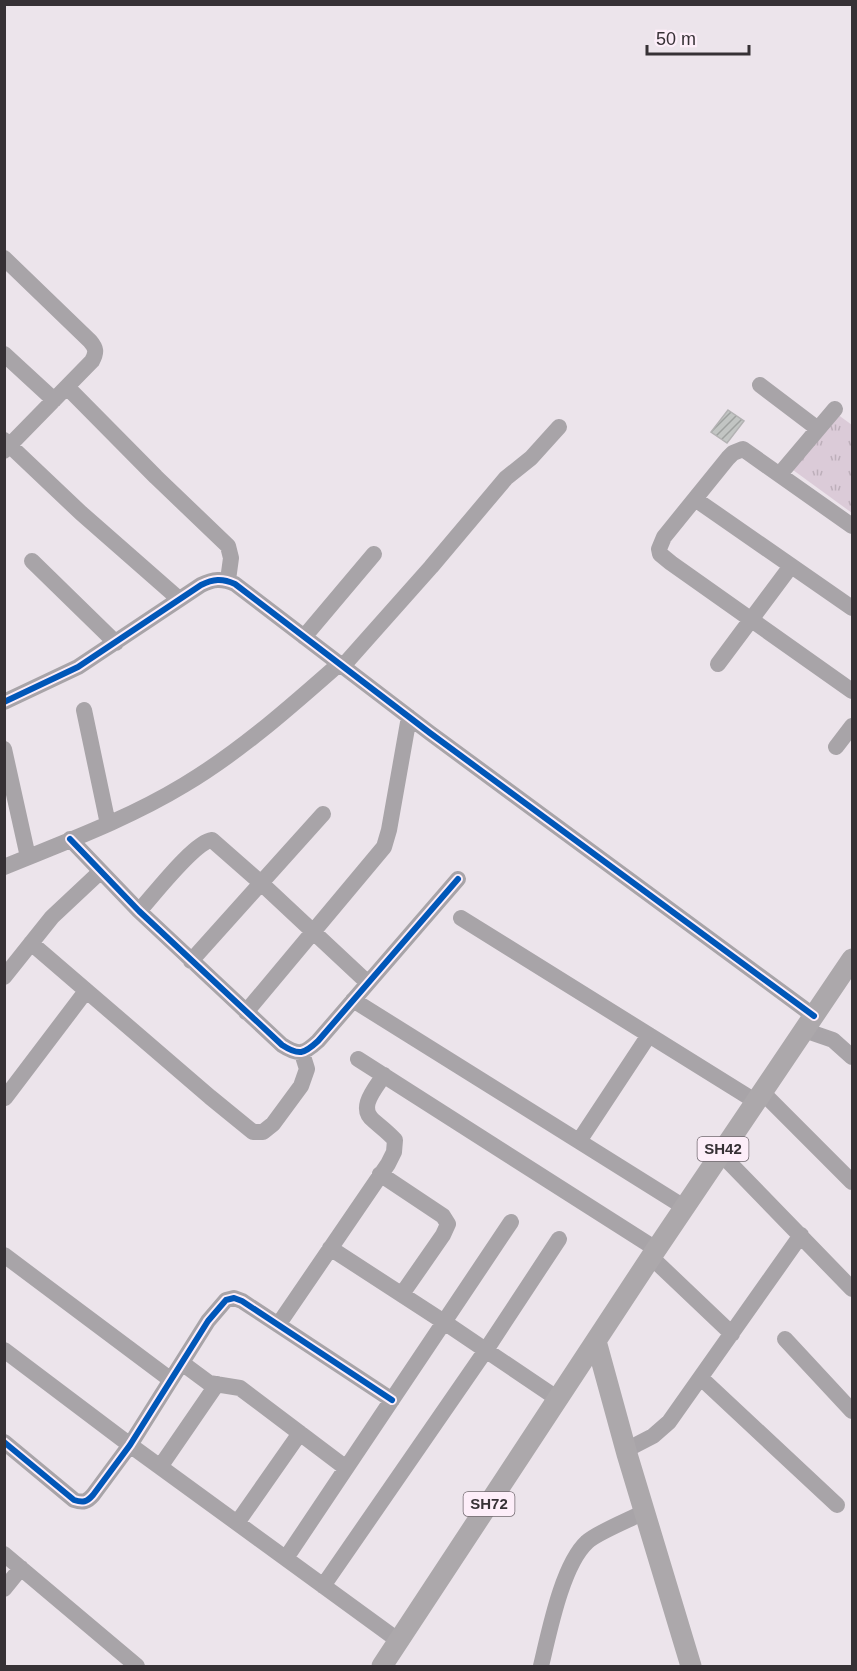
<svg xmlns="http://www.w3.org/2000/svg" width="857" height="1671" font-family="Helvetica,sans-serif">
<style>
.grass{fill:url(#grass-tufts)}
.building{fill:url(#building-hatch);stroke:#b3b2b3;stroke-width:1.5}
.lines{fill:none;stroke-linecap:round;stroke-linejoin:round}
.minor{stroke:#a8a4a8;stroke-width:16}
.major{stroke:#aca8ab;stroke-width:21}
.cycleway-casing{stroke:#fdeef9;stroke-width:10}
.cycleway{stroke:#0057b8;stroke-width:6}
.labels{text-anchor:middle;stroke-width:4.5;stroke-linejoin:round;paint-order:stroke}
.shield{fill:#fdeef9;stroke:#726a70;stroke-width:1.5}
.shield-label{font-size:15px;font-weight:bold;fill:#363135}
</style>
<defs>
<pattern id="grass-tufts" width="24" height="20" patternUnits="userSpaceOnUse" patternTransform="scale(1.5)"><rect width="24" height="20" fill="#dbcbd8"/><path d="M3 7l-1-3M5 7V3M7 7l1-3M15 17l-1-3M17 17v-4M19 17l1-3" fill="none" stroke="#bdafba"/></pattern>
<pattern id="building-hatch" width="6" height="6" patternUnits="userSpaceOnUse" patternTransform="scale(1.5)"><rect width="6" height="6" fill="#c2c5c3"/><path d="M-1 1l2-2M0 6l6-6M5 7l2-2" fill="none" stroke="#9ea19f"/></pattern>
</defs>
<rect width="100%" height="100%" fill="#ece4eb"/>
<!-- grass -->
<path class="grass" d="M 837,414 L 852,425 L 852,513 L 793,470 Z"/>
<!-- building -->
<path class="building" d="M 728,410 L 744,421 L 727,443 L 711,432 Z"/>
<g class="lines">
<!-- minor -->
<path class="minor" d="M 4,258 L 90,341 C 96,348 97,352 92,361 L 4,451
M 4,354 L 54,400
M 760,385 L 818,429
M 67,387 L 156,477 L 228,546 L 231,558 L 228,580
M 4,440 L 81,513 L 179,599
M 780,474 L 835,409
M 695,499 L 852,608
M 852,526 L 743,449 L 733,453 L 728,458 L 664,537 L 659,549 L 660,554 L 671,563 L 852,691
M 32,561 L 116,643
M 304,637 L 374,554
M 718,664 L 791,566
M 343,666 L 431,567 L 506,478 L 531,458 L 559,427
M 4,702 L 78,667 L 201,585 C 213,579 222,578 235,584 L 430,733 L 814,1016
M 84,710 L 108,824
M 836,747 L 852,726
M 4,749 L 28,857
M 70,839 L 139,911 L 282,1045 C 299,1056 304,1054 318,1041 L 458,879
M 4,867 C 65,842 128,819 184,785 C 241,751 290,707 339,664
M 139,911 C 153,896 194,842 212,840 L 261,883 L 368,983
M 461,918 L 755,1101
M 31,943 L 210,1097 L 253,1132 L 263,1132 L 273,1124 L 301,1086 L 307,1069 L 302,1053
M 191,961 L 323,814
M 4,977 L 52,917 L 100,872
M 353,1000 L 684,1207
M 246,1012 L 384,847 L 389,830 L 409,717
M 804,1030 L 833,1040 L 852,1057
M 358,1059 L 656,1249
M 761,1091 L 852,1182
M 5,1098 L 86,991
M 579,1141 L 649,1035
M 720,1153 L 852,1289
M 380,1174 L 443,1216 L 448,1224 L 443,1235 L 402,1294
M 330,1248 L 444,1322 L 558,1399
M 4,1255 L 171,1380
M 651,1257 L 732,1334
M 278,1325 L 388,1164 L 394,1152 L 395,1140 C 389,1133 381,1127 374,1121 C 357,1108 375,1089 384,1075
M 785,1339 L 852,1411
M 4,1350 L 130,1445 L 399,1641
M 182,1363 L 209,1383 L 240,1388 L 346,1468
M 701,1378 L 837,1505
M 4,1442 L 74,1500 C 83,1503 87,1502 93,1495 L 130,1445 L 208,1321 L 226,1300 L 234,1298 L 242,1301 L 392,1400
M 626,1450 L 653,1436 L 669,1422 L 801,1235
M 160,1467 L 217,1384
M 237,1523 L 300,1433
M 4,1554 L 137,1666
M 286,1558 L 511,1222
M 323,1586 L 486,1350 L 559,1239
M 4,1589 L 21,1568
M 541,1666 C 549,1633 562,1565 587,1542 C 596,1533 631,1519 644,1512"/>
<!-- major -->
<path class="major" d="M 596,1341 L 627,1454 L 691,1666
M 382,1666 L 651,1257 L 852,959"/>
<!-- cycleway casing -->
<g class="cycleway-casing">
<path id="cycleway" d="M 4,702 L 78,667 L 201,585 C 213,579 222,578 235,584 L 430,733 L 814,1016
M 70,839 L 139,911 L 282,1045 C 299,1056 304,1054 318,1041 L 458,879
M 4,1442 L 74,1500 C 83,1503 87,1502 93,1495 L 130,1445 L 208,1321 L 226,1300 L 234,1298 L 242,1301 L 392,1400"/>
</g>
<!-- cycleway -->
<use href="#cycleway" class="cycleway"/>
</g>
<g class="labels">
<!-- shield labels -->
<g class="shield">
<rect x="697.5" y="1137" width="51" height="24" rx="4.5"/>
<rect x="463.5" y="1492" width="51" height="24" rx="4.5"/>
</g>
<g class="shield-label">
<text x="723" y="1154">SH42</text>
<text x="489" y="1509">SH72</text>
</g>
</g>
<!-- border -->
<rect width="857" height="1671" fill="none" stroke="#363135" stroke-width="12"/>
<!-- scale -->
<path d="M647 45v9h102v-9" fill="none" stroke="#363135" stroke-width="3"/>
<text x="656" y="45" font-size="18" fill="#363135" stroke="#fdeef9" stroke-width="4.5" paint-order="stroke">50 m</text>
</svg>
